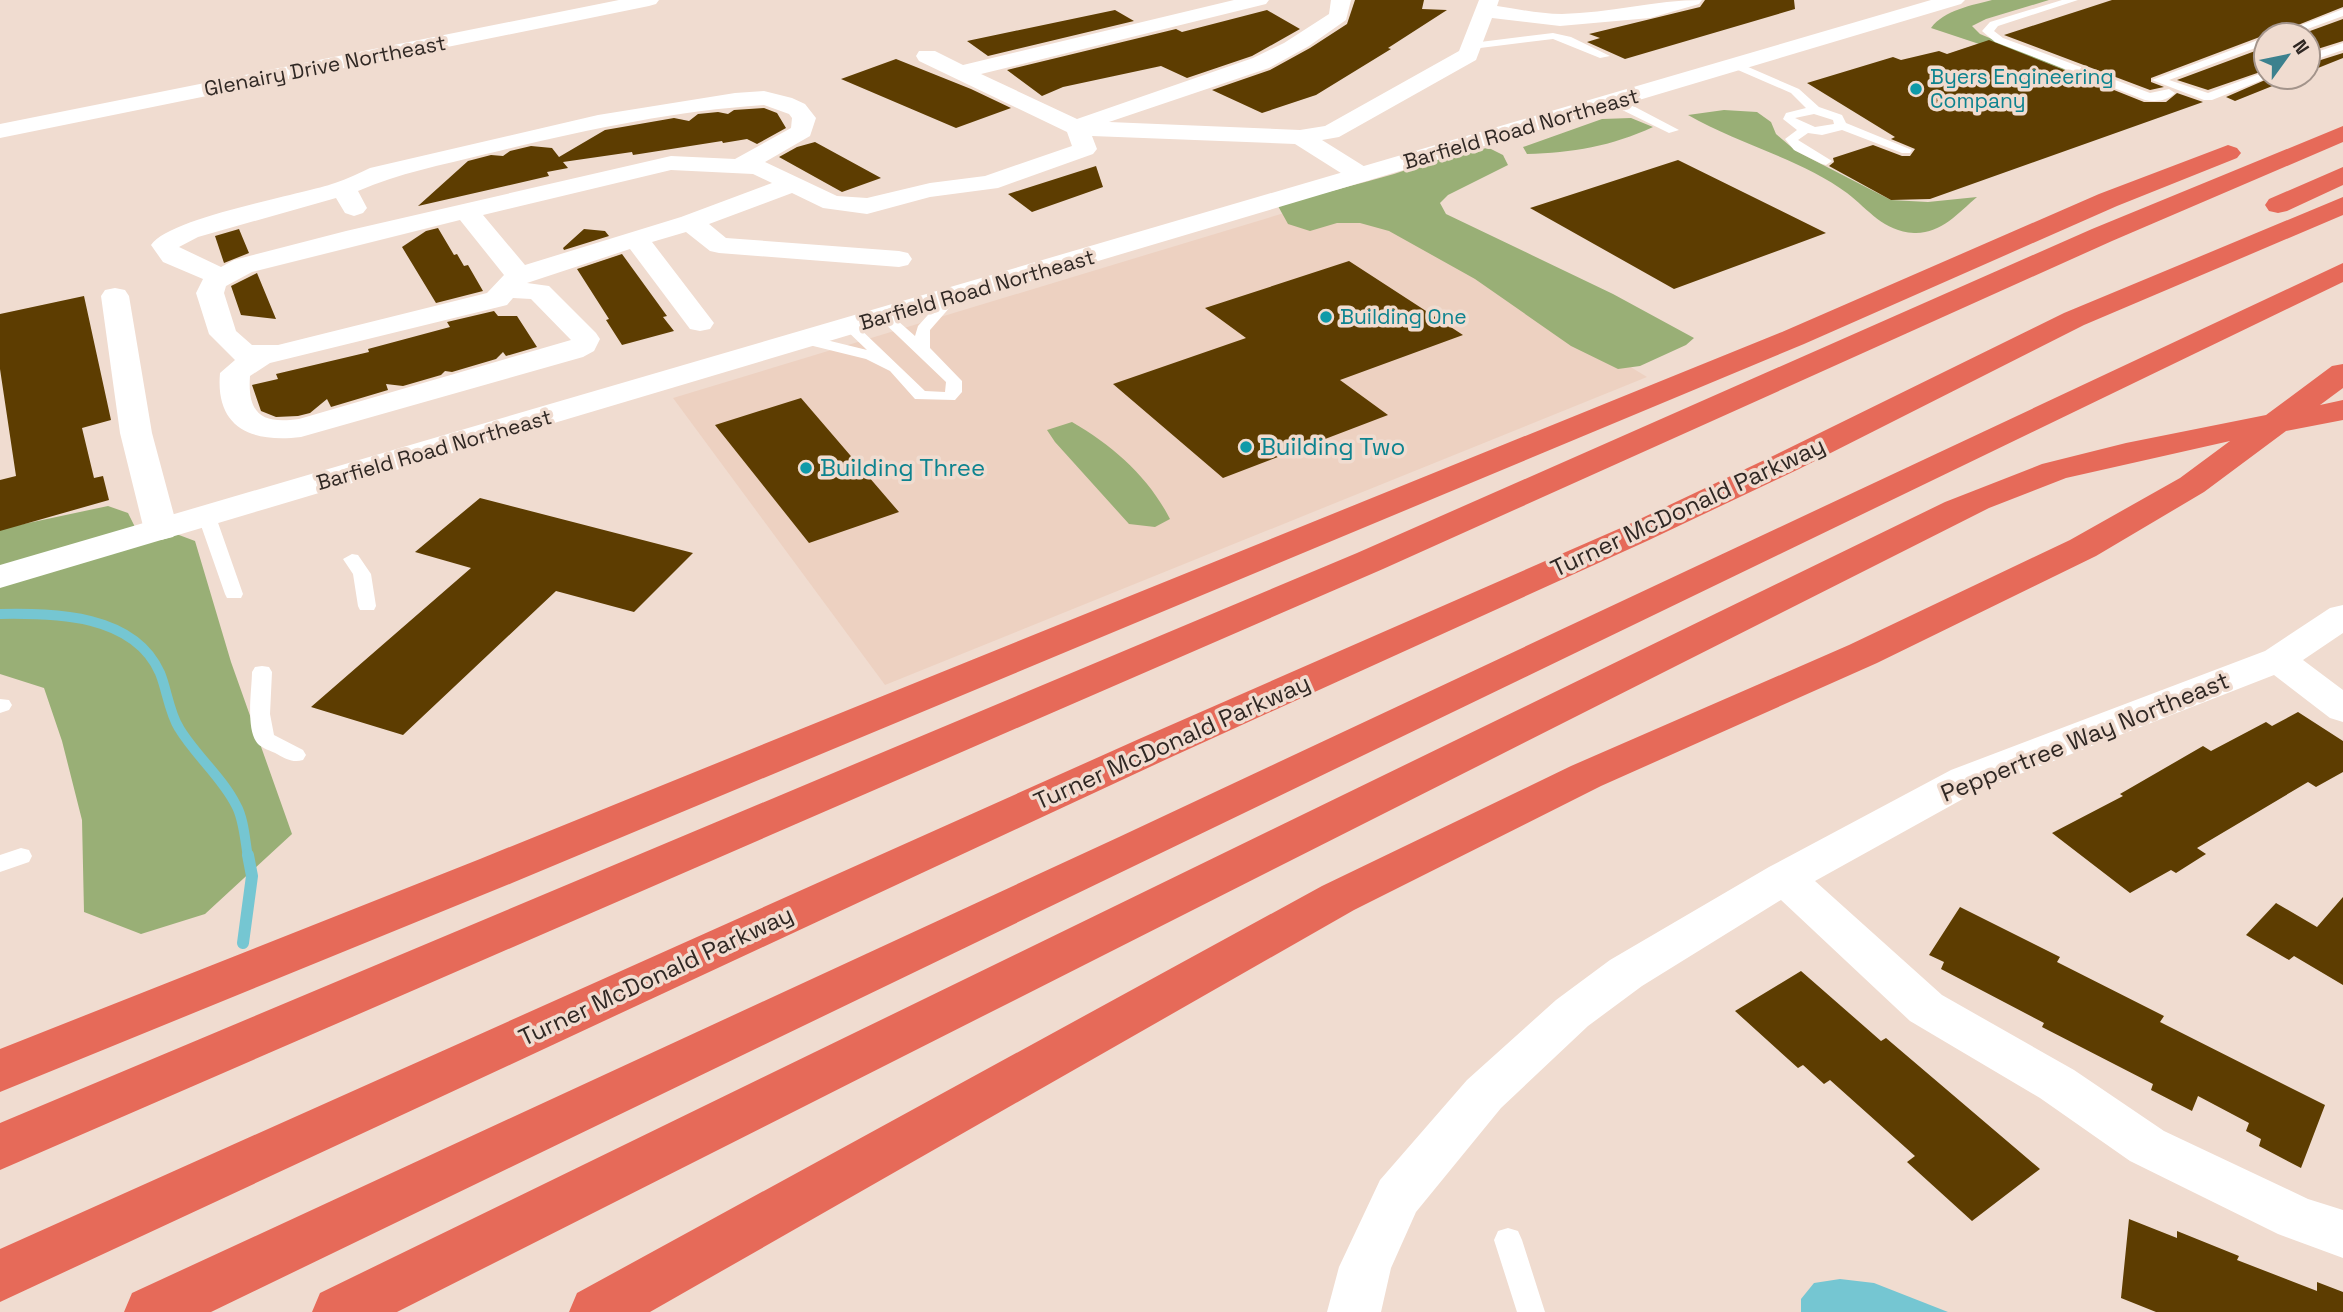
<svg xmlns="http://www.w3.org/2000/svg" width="2343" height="1312" font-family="'Space Grotesk',sans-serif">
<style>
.built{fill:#edd1c1}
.forest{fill:#99af76}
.water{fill:#75c6d2}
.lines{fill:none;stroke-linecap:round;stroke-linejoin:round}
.stream-far1{stroke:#75c6d2;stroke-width:10}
.stream{stroke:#75c6d2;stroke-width:12}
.building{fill:#5d3d01}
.service{fill:#fff;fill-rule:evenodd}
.minor{fill:#fff;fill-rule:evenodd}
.tertiary{fill:#fff;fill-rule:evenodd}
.motorway{fill:#e66a59;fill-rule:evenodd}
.culture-dot{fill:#0f9aa8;stroke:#f0dcd0;stroke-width:2.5}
.labels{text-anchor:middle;stroke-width:7;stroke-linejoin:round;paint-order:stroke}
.far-street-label{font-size:21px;fill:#302824;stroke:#f0dcd0}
.far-culture-label{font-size:21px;fill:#0d838f;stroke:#f0dcd0;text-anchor:start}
.culture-label{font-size:24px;fill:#0d838f;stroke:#f0dcd0;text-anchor:start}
.street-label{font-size:24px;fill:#302824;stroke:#f0dcd0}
</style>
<rect width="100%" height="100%" fill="#f0dcd0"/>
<!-- built -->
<path class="built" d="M 1347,194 L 1647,377 L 885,685 L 673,398 Z"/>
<!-- forest -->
<path class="forest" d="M 1992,0 L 2049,0 L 1986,19 L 1972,26 L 1980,34 L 2064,69 L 2072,75 L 1931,28 C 1944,10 1973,5 1992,0 Z
M 1724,110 L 1757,112 L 1771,122 L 1776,134 L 1796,151 L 1891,200 L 1928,202 L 1977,197 C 1958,213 1941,234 1914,233 C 1883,231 1869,210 1847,193 C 1803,160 1736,143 1688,115 Z
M 1631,118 L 1653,127 C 1612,146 1572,153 1527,154 L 1523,147 L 1602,119 Z
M 1489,148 L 1503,155 L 1508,165 L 1448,195 L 1440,203 L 1446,214 L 1613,294 L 1694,338 L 1686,345 L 1640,366 L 1618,369 L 1571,346 L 1475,279 L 1389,231 L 1360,223 L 1337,223 L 1310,231 L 1288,224 L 1278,206 C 1317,194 1356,185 1394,174 C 1426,164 1456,150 1489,148 Z
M 1072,422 C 1113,446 1148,476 1170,519 L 1155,527 L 1129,524 L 1055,442 L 1047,430 Z
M 108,506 L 128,513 L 135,527 L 179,535 L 195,541 L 231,662 L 292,834 L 205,914 L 141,934 L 84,912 L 82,820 L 62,741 L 44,688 L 0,674 L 0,529 Z"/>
<!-- water -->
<path class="water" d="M 1840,1279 L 1874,1283 L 1948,1312 L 1801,1312 L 1801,1299 L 1814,1283 Z"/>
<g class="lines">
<!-- stream-far1 -->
<path class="stream-far1" d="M 0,614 C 55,613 134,614 160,673 C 167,690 169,712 179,728 C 195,755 222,777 236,805 C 244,819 245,841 248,857"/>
<!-- stream -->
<path class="stream" d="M 243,943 L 252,876 L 248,855"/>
</g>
<!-- building -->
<path class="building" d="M 1355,0 L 1424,0 L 1422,9 L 1447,10 L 1388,48 L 1391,49 L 1316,95 L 1262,113 L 1212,90 L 1270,70 L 1310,48 L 1347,24 Z
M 1705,0 L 1794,0 L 1795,9 L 1625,59 L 1587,42 L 1600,38 L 1589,34 L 1700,7 Z
M 2112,0 L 2343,0 L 2343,7 L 2273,35 L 2265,35 L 2151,78 L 2151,82 L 2164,87 L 2150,90 L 2004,35 Z
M 1115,10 L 1134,21 L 988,56 L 967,41 Z
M 1267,10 L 1300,29 L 1252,56 L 1187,78 L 1161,66 L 1063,87 L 1042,96 L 1007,70 L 1176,29 L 1182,32 Z
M 2343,19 L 2343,41 L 2308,52 L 2308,35 L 2299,35 Z
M 1989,40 L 2144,102 L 2166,102 L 2177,93 L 2203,102 L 1930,199 L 1891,200 L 1829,166 L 1834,162 L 1833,158 L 1873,145 L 1902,156 L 1910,156 L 1915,149 L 1891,139 L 1895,137 L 1807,83 L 1893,57 L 1901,60 L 1939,51 L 1947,54 Z
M 2266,47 L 2266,70 L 2208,90 L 2177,80 Z
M 2343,53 L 2343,58 L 2308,72 L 2308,64 Z
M 896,59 L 971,89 L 1011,108 L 956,128 L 841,79 Z
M 2272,77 L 2295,77 L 2235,101 L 2226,97 Z
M 764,108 L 777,113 L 786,128 L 757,144 L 747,139 L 723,143 L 722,141 L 633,155 L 632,152 L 563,162 L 568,168 L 547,172 L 549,176 L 418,206 L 468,161 L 491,155 L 503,156 L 510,151 L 531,146 L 552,148 L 559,157 L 605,130 L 674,118 L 689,121 L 698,114 L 718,112 L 728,114 L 734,110 Z
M 815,142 L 881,178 L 842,192 L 779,157 L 797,147 Z
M 1678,160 L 1826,233 L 1674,289 L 1530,208 Z
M 1096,166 L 1103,187 L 1032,212 L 1008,194 Z
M 438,228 L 454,255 L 457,254 L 464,266 L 468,265 L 483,291 L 436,303 L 402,247 L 426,231 Z
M 239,229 L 249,253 L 224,263 L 215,236 Z
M 584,229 L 605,231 L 609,236 L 564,250 L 563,248 Z
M 622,254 L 667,316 L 663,317 L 674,331 L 622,345 L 606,320 L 609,319 L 577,269 Z
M 1349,261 L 1463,335 L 1340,380 L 1388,415 L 1223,478 L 1113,384 L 1246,338 L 1205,308 Z
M 257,273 L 276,319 L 241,315 L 231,286 Z
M 84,296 L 111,420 L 82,428 L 94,478 L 103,476 L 109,500 L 0,531 L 0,480 L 16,476 L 0,369 L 0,314 Z
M 494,311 L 498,316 L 517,316 L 537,347 L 506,356 L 503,352 L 496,359 L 452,372 L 445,371 L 441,375 L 403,386 L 386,384 L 388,390 L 331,407 L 327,399 L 310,413 L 298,416 L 276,417 L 261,411 L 252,385 L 278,379 L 276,374 L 369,352 L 368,349 L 450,327 L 447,322 Z
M 801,398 L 899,512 L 809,543 L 715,425 Z
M 480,498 L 693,553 L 634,612 L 556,591 L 403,735 L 311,707 L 471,568 L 415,552 Z
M 2298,712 L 2343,741 L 2343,772 L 2316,787 L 2308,782 L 2197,848 L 2206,854 L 2176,873 L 2171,870 L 2130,893 L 2052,833 L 2123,796 L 2120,794 L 2203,746 L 2211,751 L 2266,722 L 2272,726 Z
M 2343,897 L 2343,985 L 2294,956 L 2289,960 L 2246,935 L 2276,903 L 2317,927 Z
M 1960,907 L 2060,957 L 2057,962 L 2164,1016 L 2160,1022 L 2325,1105 L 2301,1168 L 2259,1146 L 2261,1139 L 2246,1131 L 2249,1123 L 2198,1096 L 2192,1111 L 2151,1090 L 2153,1084 L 2042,1027 L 2044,1023 L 1941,969 L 1944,962 L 1929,955 Z
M 1801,971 L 1881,1041 L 1886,1038 L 2040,1169 L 1972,1221 L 1907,1162 L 1915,1156 L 1830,1080 L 1824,1084 L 1803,1065 L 1798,1068 L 1735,1011 Z
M 2129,1219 L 2177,1238 L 2177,1231 L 2239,1256 L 2237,1260 L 2317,1291 L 2317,1282 L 2343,1292 L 2343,1312 L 2156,1312 L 2121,1298 Z"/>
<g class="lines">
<!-- service -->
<path class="service" d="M 2062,0 L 2078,0 L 1998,26 L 1994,31 L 2003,38 L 2150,93 L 2169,89 L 2175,93 C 2167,101 2156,102 2145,100 L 1995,42 L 1982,31 L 1990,22 Z
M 2343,9 L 2343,16 L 2291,35 L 2276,35 Z
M 1553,33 L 1571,37 L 1610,56 L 1600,58 L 1553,39 L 1472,49 L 1466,46 L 1472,43 Z
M 2266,37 L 2266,44 L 2169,80 L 2208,93 L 2262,73 L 2266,72 L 2266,77 L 2270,77 L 2212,100 L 2204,100 L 2152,80 Z
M 2343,43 L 2343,50 L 2308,62 L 2308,55 Z
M 1731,63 L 1739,63 L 1799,89 L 1819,107 L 1842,115 L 1846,123 L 1912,150 L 1910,153 L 1902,153 L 1842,130 L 1822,135 L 1808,133 L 1798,140 L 1832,161 L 1826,165 L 1822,164 L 1794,150 L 1785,139 L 1797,130 L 1783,119 L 1786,113 L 1806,108 L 1791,93 L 1731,67 ZM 1814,114 L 1833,120 L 1834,124 L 1815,127 L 1795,118 Z
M 1610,98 L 1618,98 L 1679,130 L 1669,133 L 1610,104 Z
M 951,294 L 958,298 L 930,330 L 930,348 L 962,381 L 962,392 L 955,400 L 915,399 L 890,371 L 866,359 L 801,343 L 798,340 L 806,335 L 867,350 L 843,327 L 845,324 L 855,324 L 925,391 L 945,392 L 946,382 L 878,317 L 885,313 L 890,314 L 915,336 L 918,326 L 946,295 Z
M 207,512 L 216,517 L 243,594 L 241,598 L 227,598 L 225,594 L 198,517 Z
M 352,554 L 358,555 L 371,574 L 376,606 L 374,610 L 360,610 L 358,606 L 353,574 L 343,559 Z
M 262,666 L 269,667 L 272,672 L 270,714 L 274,735 L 303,750 L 306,755 L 303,760 C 293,763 286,759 277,754 C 271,751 262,748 258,744 C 245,730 252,689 252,672 L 255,667 Z
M 0,699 L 9,700 L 12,705 L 9,710 L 0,713 Z
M 21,848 L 29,850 L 32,856 L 29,862 L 0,872 L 0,855 Z
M 1508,1228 L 1518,1231 L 1522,1240 L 1545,1312 L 1517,1312 L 1494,1240 L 1498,1231 Z"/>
<!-- minor -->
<path class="minor" d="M 619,0 L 659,0 L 656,4 L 649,6 L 0,138 L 0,124 Z
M 1234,0 L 1269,0 L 1266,4 L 981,74 L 1077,119 L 1253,58 L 1284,43 L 1329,14 L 1331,0 L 1351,0 L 1346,20 L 1309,46 L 1269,68 L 1109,122 L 1300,130 L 1325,126 L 1459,51 L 1479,0 L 1499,0 L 1497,6 C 1518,9 1540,14 1562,14 C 1609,13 1655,0 1702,0 L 1699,4 L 1650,18 L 1560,26 L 1492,18 L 1476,60 L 1339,137 L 1322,140 L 1370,170 L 1373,175 L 1370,180 L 1361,182 L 1352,180 L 1295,144 L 1092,136 L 1097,149 L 1093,154 L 998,188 L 930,197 L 867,214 L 823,208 L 792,193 L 709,224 L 726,238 L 899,251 L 908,253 L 912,259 L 908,265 L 899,267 L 719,253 L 710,251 L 686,232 L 652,242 L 714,323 L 710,329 L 700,331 L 690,329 L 630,249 L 527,283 L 549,286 L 596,333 L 600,339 L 594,351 L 583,357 L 301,437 C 253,443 215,429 220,373 L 235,360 L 209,334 L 196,293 L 203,279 L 163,262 L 151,245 C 170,217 297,196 335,183 C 347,179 359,173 370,168 L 598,115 L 735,93 L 764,91 L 792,98 L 805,104 L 816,118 L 810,136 L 765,162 L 837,196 L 867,198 L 930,183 L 985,176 L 1072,146 L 1067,132 L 919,61 L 916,56 L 919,51 L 935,51 L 963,65 ZM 764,105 L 789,114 L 792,118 L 791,128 L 735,159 L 671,156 L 346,231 L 234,260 L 221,267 L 179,247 L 198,237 L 336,198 L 345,213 L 354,216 L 363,213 L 367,208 L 358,191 C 399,173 442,165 486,154 C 576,132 671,111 764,105 ZM 671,170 L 753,174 L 772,183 L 681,217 L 525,265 L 483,215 ZM 460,220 L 504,275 L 487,293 L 278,345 L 252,345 L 236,331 L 224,293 L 226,286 L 252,272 ZM 513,298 L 531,299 L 571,340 L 299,419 C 264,424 247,416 250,376 L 270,363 L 507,305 Z
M 115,288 L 125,290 L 129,296 L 152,433 L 178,530 L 173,537 L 161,540 L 149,537 L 144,530 L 120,433 L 101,296 L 105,290 Z
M 2343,605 L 2343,633 L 2303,660 L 2343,690 L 2343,722 L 2330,718 L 2274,675 L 1979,790 L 1815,881 L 1942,995 L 2074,1070 L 2164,1131 L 2308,1199 L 2343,1210 L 2343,1258 L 2278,1234 L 2130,1161 L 2040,1098 L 1910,1021 L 1781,900 L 1642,986 L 1588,1026 L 1501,1108 L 1416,1212 L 1391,1268 L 1381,1312 L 1327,1312 L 1339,1267 L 1380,1180 L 1467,1080 L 1556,1000 L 1610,960 L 1769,867 L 1951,770 L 2265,651 L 2330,608 Z"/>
<!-- tertiary -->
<path class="tertiary" d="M 1931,0 L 1965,0 L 1961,4 L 0,588 L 0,565 Z"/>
<!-- motorway -->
<path class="motorway" d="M 2343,126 L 2343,142 L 2112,241 L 1383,569 L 0,1170 L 0,1123 L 1357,553 L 2092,229 Z
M 2228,145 L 2237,148 L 2241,153 L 2237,158 L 2117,206 L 1804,344 L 512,883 L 0,1092 L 0,1049 L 480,859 L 1782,332 L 2099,194 Z
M 2343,167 L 2343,185 L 2287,211 L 2278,213 L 2269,211 L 2265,205 L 2269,199 Z
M 2343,197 L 2343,215 L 2084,325 L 1799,469 L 1647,541 L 1167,759 L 0,1302 L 0,1249 L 1139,739 L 1623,527 L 1775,455 L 2064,313 Z
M 2343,263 L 2343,282 L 211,1312 L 124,1312 L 132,1293 L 1119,837 Z
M 2343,364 L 2343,388 L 2320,405 L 2343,400 L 2343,420 L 2286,431 L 2204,492 L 2096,556 L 1877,663 L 1601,786 L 1354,910 L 650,1312 L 569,1312 L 577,1293 L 1322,886 L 1571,766 L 1849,645 L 2070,540 L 2180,478 L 2230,441 L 2066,478 L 1989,508 L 397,1312 L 312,1312 L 320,1293 L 1945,502 L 2042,464 L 2126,443 L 2266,415 L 2332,366 Z"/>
</g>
<!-- markers -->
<g class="culture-dot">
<circle cx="1916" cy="89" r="7"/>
<circle cx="1326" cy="317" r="7"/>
<circle cx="1246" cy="447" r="7"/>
<circle cx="806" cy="468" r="7"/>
</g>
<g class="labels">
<!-- far-street labels -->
<g class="far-street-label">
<text transform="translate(325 66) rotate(-11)" y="7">Glenairy Drive Northeast</text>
<text transform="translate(1521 129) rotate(-16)" y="7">Barfield Road Northeast</text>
<text transform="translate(977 290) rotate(-16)" y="7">Barfield Road Northeast</text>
<text transform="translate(434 450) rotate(-16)" y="7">Barfield Road Northeast</text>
</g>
<!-- far-culture labels -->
<g class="far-culture-label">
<text x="1930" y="84">Byers Engineering<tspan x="1930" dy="24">Company</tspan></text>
<text x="1340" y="324">Building One</text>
</g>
<!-- culture labels -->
<g class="culture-label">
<text x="1260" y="455">Building Two</text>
<text x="820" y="476">Building Three</text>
</g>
<!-- street labels -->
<g class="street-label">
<text transform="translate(1688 507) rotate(-25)" y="8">Turner McDonald Parkway</text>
<text transform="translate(2085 737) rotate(-22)" y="8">Peppertree Way Northeast</text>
<text transform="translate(1172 742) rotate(-24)" y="8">Turner McDonald Parkway</text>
<text transform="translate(656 976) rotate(-25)" y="8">Turner McDonald Parkway</text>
</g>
</g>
<!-- north arrow -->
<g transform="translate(2287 56) rotate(57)"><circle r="33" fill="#f0dcd0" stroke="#a3948b" stroke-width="2"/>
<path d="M0-5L12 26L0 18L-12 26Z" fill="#3c818e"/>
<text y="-10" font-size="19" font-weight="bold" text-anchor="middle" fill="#302824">N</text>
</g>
</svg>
